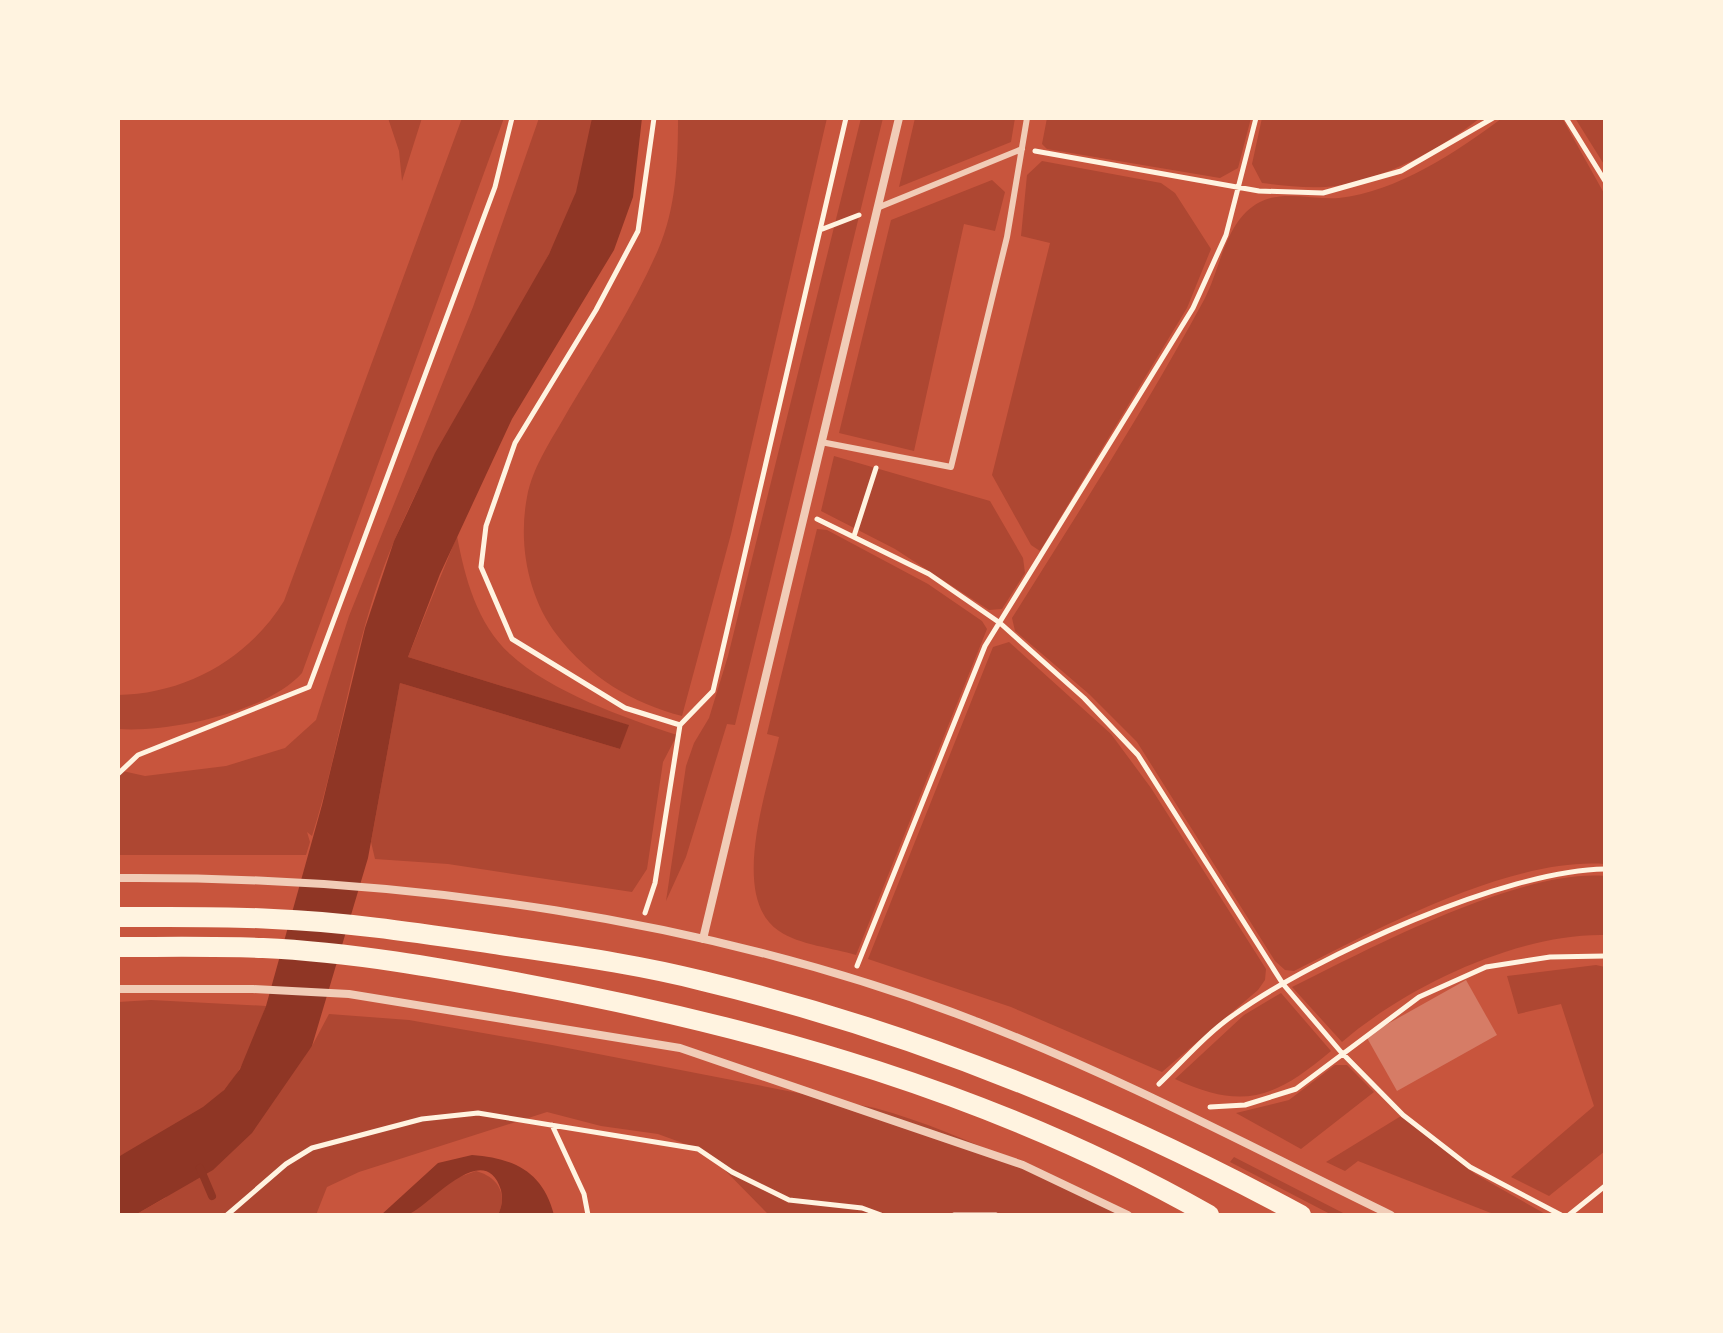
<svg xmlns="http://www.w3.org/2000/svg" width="1723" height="1333" font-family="'Roboto Serif',serif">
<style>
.green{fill:#ae4732}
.water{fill:#8f3625}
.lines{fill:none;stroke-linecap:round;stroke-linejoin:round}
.stream{stroke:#8f3625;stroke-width:8}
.building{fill:#d67c66}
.path{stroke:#fff3e0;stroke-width:5}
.service{stroke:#f1ccb7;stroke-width:6}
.minor{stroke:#f1ccb7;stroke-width:8}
.primary{stroke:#fff3e0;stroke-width:20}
</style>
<rect width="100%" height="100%" fill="#c8553d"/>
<!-- green -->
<path class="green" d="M 388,118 L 422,118 L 402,181 L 399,151 Z
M 462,118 L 504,118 L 302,673 C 268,712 168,733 118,729 L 118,695 C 186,694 249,658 284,601 Z
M 539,118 L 592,118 C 587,201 537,276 497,345 C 461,409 424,471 395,539 C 354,633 343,738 312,836 L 307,832 L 310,842 L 306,855 L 118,855 L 118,770 L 145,776 L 226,766 L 285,748 L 316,720 L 349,616 L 473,307 Z
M 678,118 L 827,118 L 731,534 L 682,716 C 632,703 589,677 557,635 C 528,597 518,544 527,497 C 533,465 554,436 569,409 C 600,357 634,305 658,250 C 676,209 678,162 678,118 Z
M 861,118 L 883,118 L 735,725 L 727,724 L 686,857 L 666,901 L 686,766 L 694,743 L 709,718 L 728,656 Z
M 915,118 L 1015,118 L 1011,142 L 899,187 Z
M 1047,118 L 1251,118 L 1238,168 L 1220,178 L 1047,149 L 1042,144 Z
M 1262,118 L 1480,118 C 1441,149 1386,178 1336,186 C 1312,189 1286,186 1262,183 L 1252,164 Z
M 1502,118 L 1562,118 L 1605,195 L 1605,864 C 1511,857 1377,929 1294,971 L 1285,970 L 1275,961 L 1137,742 L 1089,694 L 1015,631 L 1012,618 C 1078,513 1145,409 1204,300 C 1221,268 1225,220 1260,202 C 1282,190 1315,200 1339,198 C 1396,192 1457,152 1502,118 Z
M 1575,118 L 1605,118 L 1605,166 Z
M 1042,161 L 1161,183 L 1175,193 L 1211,249 L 1187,308 L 1040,551 L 1031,545 L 992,475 L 1050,243 L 1021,236 L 1027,175 Z
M 992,180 L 1005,192 L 995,231 L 964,224 L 914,451 L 839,433 L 891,220 Z
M 834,456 L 990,501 L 1023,558 L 1025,573 L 1002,609 L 989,610 L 895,549 L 821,511 Z
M 817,529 L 827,530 L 928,584 L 982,621 L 987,629 L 856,955 C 834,948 799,945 779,931 C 728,897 768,787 779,737 L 767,734 Z
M 457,536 C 465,578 477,624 510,654 C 551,692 625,718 677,735 L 663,762 L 647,869 L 632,892 L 448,864 L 375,859 L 371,842 L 400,683 L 620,749 L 628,725 L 408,657 Z
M 1009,642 L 1111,734 L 1151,788 L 1266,969 L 1265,980 L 1258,990 L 1162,1072 L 1011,1007 L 868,959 L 993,647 Z
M 1605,876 L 1605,935 C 1519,933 1407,986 1342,1042 L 1292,987 C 1370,948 1519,869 1605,876 Z
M 1596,965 L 1605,967 L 1605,1151 L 1549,1196 L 1511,1177 L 1594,1106 L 1561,1004 L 1518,1014 L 1507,976 Z
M 1281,993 L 1331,1051 C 1275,1098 1244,1111 1175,1079 L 1244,1015 Z
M 151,1000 L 266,1006 C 258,1027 251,1051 239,1070 C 214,1112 159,1134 118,1157 L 118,1002 Z
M 329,1014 L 409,1020 L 552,1045 L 875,1108 C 962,1132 1045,1177 1128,1215 L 769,1215 L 707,1152 L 658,1134 L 601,1126 L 547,1112 L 359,1172 L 327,1187 L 316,1215 L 135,1215 L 165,1198 L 312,1046 Z
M 1335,1065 L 1347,1065 L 1374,1092 L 1301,1149 L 1236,1113 L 1289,1100 Z
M 1401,1116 L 1475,1174 L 1547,1215 L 1496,1215 L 1358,1161 L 1345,1171 L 1326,1162 Z
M 1234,1157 L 1347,1215 L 1332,1215 L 1230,1162 Z
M 476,1171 C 498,1177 508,1194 498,1215 L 408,1215 L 454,1179 Z"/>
<!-- water -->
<path class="water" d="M 592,118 L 642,118 L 633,197 L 614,250 L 512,419 L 440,574 L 408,657 L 629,725 L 620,749 L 400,683 L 368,858 L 312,1046 L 252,1133 L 213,1170 L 135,1215 L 118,1215 L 118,1157 L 203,1107 L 224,1090 L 240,1069 L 266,1006 L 322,805 L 365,628 L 394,541 L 435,453 L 549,254 L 576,192 Z
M 472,1155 C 513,1158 543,1171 554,1215 L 498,1215 C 502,1206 503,1200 501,1190 C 484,1136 427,1209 407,1215 C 400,1217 389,1215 381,1215 L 438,1163 Z"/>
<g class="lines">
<!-- stream -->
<path class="stream" d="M 200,1168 L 212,1196"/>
</g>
<!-- building -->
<path class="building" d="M 1466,980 L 1497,1035 L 1397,1091 L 1366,1036 Z"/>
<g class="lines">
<!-- path -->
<path class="path" d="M 654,118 L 638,231 L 596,310 L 515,443 L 486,526 L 481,567 L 512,639 L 625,708 L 680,725
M 1566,118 L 1605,181
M 1035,151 L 1259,191 L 1323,193 L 1401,171 L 1493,118
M 820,230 L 859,215
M 817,519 L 929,574 L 1000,623 L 1084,698 L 1138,755 L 1283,984 L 1341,1052 L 1403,1115 L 1470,1167 L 1561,1215
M 854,536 L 876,468
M 118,774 L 138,755 L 309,687 L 495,187 L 512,118
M 645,913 L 655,883 L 680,725 L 713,691 L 846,118
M 857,966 L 985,646 L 1193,308 L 1226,235 L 1256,118
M 1159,1084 C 1183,1061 1207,1033 1235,1014 C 1316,956 1506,870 1605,869
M 1210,1107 L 1245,1105 L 1296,1089 L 1419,997 L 1486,967 L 1550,957 L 1605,956
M 552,1125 L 584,1194 L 588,1215
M 227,1215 L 286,1164 L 312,1148 L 422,1119 L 478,1113 L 698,1149 L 732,1172 L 789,1200 L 862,1208 L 881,1215
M 954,1215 L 996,1215
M 1569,1215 L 1605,1186"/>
<!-- service -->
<path class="service" d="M 877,208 L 1022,149
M 821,442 L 951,467 L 1007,237 L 1027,118"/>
<!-- minor -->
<path class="minor" d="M 118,878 C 405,876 710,918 978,1022 C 1120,1077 1255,1149 1391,1215
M 703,939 L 899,118
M 118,989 L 253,989 L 349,994 L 680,1048 L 1023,1165 L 1128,1215"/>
<!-- primary -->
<path class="primary" d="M 118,917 C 170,917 222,916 273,919 C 349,922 425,934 501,945 C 568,955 636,964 703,981 C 912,1031 1112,1113 1301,1215
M 118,947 C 166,947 215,946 263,948 C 351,952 440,968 526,984 C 764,1028 998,1095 1209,1215"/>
</g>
<!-- border -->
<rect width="1723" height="1333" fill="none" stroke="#fff3e0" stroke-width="240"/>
</svg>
